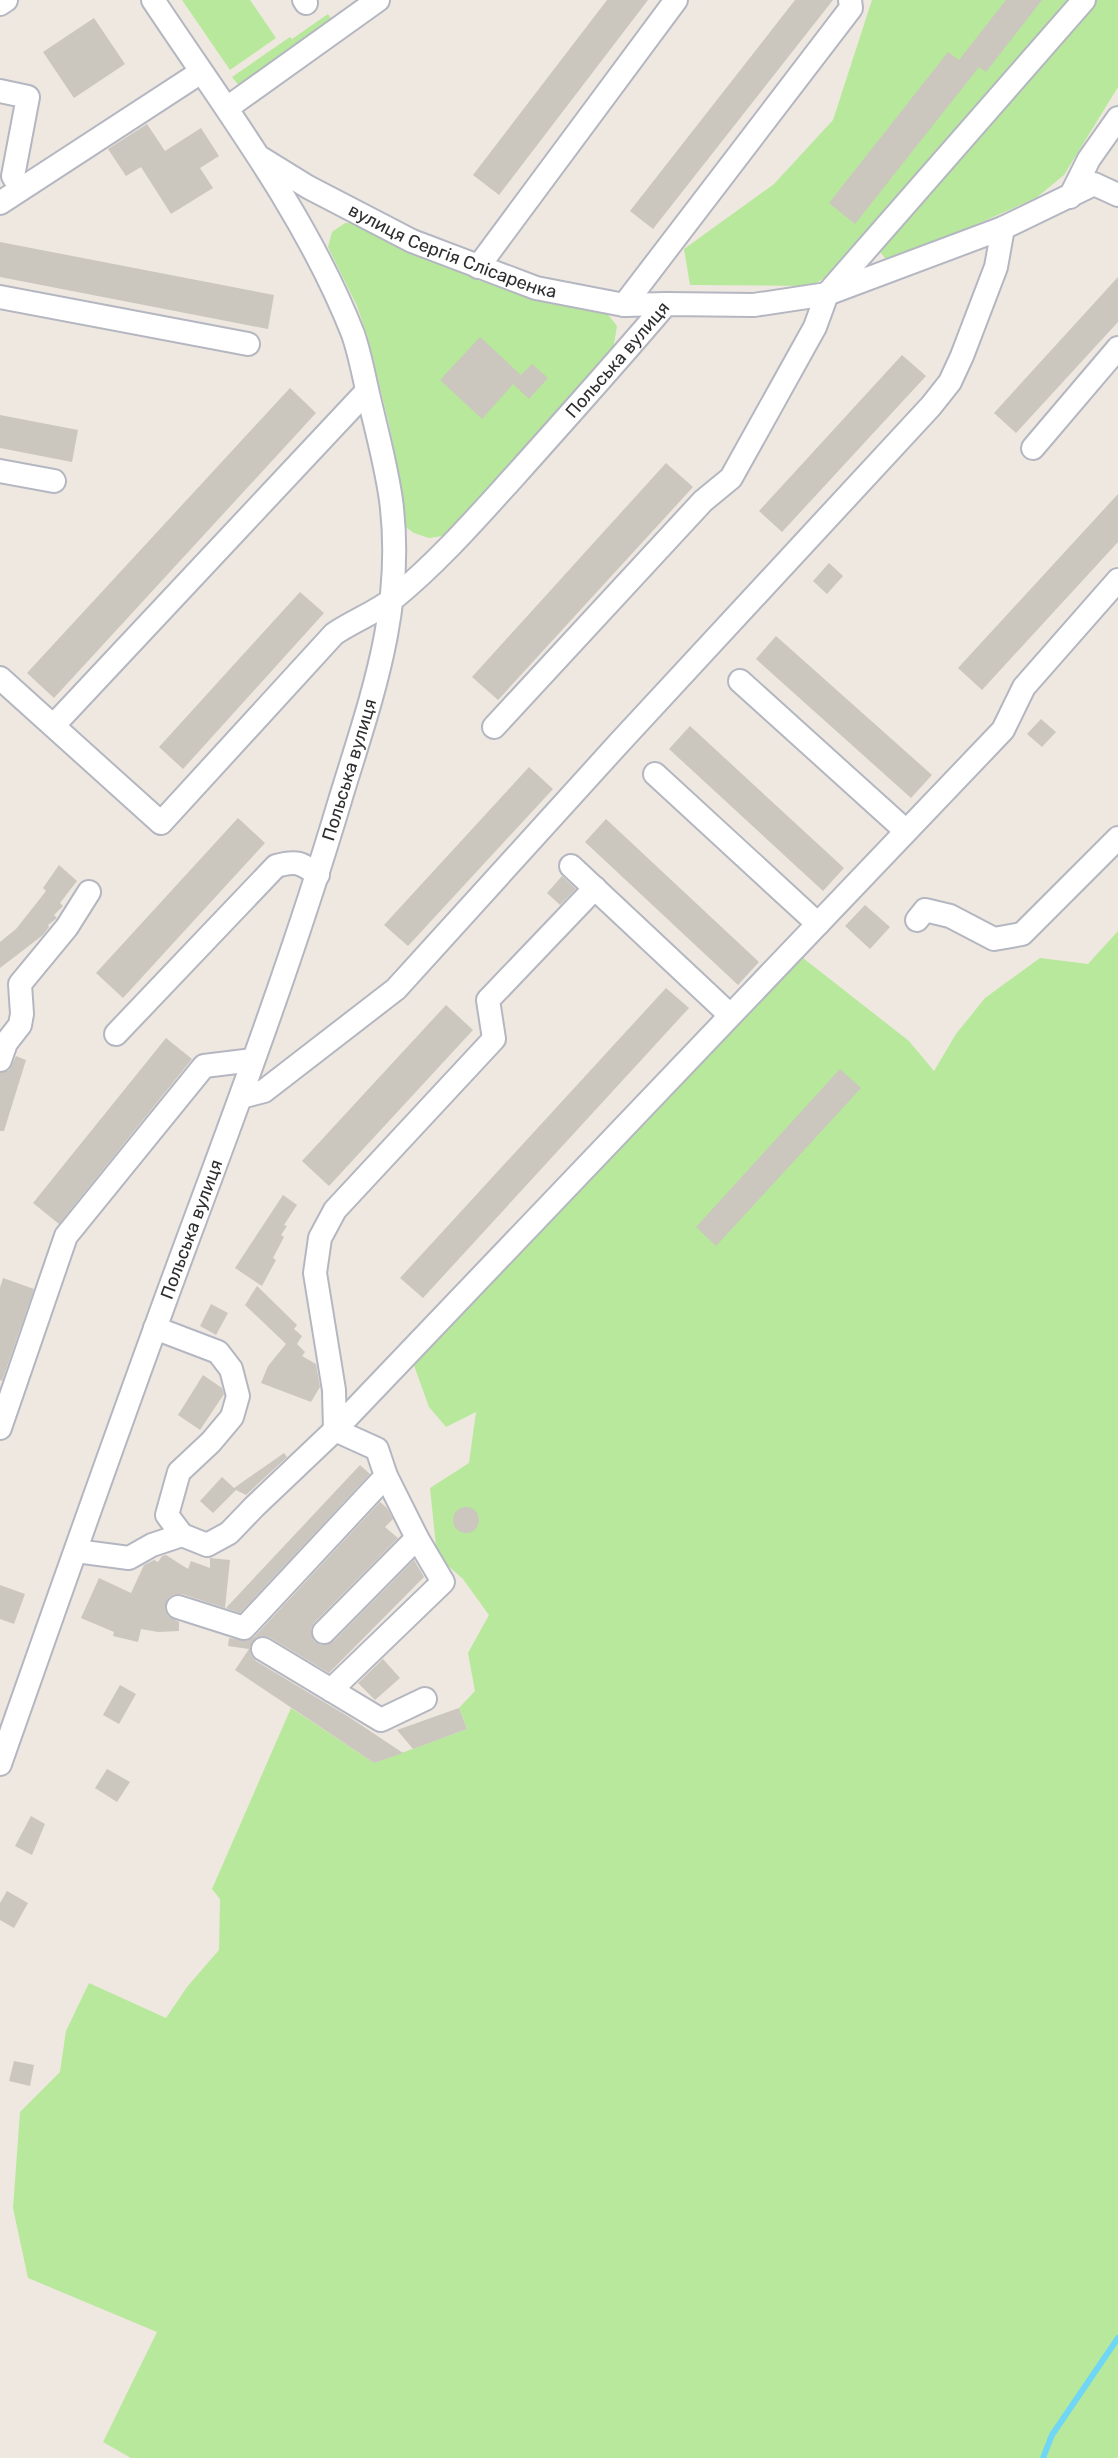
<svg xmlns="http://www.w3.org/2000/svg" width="1118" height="2458" font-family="Rubik,sans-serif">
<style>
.green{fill:#b8e89b}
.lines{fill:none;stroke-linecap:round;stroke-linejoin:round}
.stream{stroke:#70d6f5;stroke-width:6}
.building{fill:#cbc6be}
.minor-casing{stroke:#b4b7c1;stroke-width:26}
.minor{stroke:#fff;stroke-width:22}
.labels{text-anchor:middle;stroke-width:5;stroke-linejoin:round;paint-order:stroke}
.street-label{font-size:18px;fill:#2e2e2e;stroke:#fff}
</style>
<rect width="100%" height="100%" fill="#efe8e0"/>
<!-- green -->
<path class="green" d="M 182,0 L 250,0 L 276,38 L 230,70 Z
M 872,0 L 1118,0 L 1118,87 L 1064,175 L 1036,198 L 889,263 L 876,247 L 811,286 L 690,285 L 684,249 L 774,184 L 833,120 Z
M 328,14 L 334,23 L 239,86 L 232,77 L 290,37 L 292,39 Z
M 345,223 L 355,223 L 410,250 L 477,280 L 548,300 L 606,312 L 617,326 L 614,344 L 604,362 L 458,523 L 443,536 L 429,538 L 414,533 L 407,528 L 403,521 L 402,490 L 389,424 L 367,335 L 357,306 L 328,247 L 332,232 Z
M 1118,931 L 1118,2458 L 131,2458 L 103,2442 L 157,2332 L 28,2278 L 13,2208 L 20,2112 L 60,2072 L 66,2031 L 89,1983 L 166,2018 L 187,1987 L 219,1950 L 220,1899 L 212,1889 L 291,1708 L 374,1763 L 467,1729 L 459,1708 L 475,1691 L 468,1653 L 489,1615 L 463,1579 L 437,1556 L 430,1488 L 469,1463 L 476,1412 L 446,1427 L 429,1407 L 412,1360 L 803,958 L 909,1041 L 934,1071 L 956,1034 L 985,998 L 1040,958 L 1088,964 Z"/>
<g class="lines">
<!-- stream -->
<path class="stream" d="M 1043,2458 L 1052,2435 L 1118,2338"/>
</g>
<!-- building -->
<path class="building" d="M 607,0 L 648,0 L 499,195 L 473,175 Z
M 795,0 L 833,0 L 653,229 L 630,211 Z
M 1006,0 L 1042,0 L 986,72 L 979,67 L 855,224 L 829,203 L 948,52 L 959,60 Z
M 94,18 L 125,64 L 74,98 L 43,52 Z
M 147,124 L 165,151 L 201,128 L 219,156 L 200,168 L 213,188 L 171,214 L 141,167 L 126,176 L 108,149 Z
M 0,242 L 274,295 L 268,329 L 0,277 Z
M 1118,277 L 1118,322 L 1016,433 L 994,413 Z
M 480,337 L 521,375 L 532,364 L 548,378 L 529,399 L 513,384 L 482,419 L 440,380 Z
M 902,355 L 926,376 L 782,532 L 759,511 Z
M 290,388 L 316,413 L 54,698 L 27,673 Z
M 0,415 L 78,430 L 72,462 L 0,448 Z
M 666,463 L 693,487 L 498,700 L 472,677 Z
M 1118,494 L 1118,542 L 982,690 L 958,668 Z
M 829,563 L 843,576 L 827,594 L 813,581 Z
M 300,592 L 324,613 L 183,769 L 159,747 Z
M 776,636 L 932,775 L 911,798 L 756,659 Z
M 1041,719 L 1056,732 L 1042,747 L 1027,734 Z
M 690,726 L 844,868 L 823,891 L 669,749 Z
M 529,767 L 553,789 L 408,946 L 384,925 Z
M 238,818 L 265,843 L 123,998 L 96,973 Z
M 606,819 L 759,962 L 738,985 L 585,842 Z
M 59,865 L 77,881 L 60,903 L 63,906 L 54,915 L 57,918 L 48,925 L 49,927 L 43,935 L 0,968 L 0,942 L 16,929 L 46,891 L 43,888 Z
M 562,876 L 576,889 L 560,905 L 547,893 Z
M 865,905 L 890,927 L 870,949 L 845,926 Z
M 666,988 L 689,1008 L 423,1298 L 400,1278 Z
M 446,1005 L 473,1030 L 329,1186 L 302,1161 Z
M 166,1038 L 192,1059 L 59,1224 L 33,1203 Z
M 16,1056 L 26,1060 L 4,1131 L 0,1131 L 0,1073 L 9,1070 Z
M 840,1069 L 861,1088 L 716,1246 L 696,1227 Z
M 283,1195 L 297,1205 L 284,1225 L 287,1226 L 281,1235 L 284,1237 L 273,1258 L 276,1260 L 262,1286 L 235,1268 Z
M 3,1278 L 34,1289 L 2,1381 L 0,1380 L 0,1288 Z
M 257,1286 L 297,1325 L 294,1329 L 302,1336 L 297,1344 L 305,1352 L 302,1356 L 316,1364 L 320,1387 L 311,1402 L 261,1383 L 268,1366 L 286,1344 L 245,1305 Z
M 211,1304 L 228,1313 L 216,1335 L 200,1326 Z
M 203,1375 L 222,1388 L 224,1394 L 200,1430 L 178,1415 Z
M 284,1453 L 287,1457 L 246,1495 L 236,1490 L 213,1513 L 200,1501 L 222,1477 L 234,1488 Z
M 360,1465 L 370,1474 L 240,1613 L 226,1608 Z
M 380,1502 L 387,1508 L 393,1519 L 385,1527 L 398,1538 L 314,1623 L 311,1629 L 314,1641 L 321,1645 L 334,1641 L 414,1560 L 424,1577 L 329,1673 L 269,1637 L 263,1636 L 256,1638 L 250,1648 L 251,1655 L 256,1661 L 349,1717 L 403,1753 L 374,1763 L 235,1670 L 249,1649 L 228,1646 L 229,1638 L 247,1641 L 254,1637 Z
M453 1520a13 13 0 1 1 26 0a13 13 0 1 1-26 0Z
M 166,1555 L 188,1569 L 191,1561 L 210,1568 L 210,1558 L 230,1560 L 225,1608 L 182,1594 L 175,1594 L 169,1597 L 165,1609 L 168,1616 L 179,1622 L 179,1631 L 158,1632 L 141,1629 L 138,1642 L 113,1636 L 114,1632 L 81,1618 L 99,1578 L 131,1593 L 144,1565 L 154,1560 L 158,1562 L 162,1556 Z
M 0,1585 L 25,1594 L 14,1624 L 0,1619 Z
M 383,1659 L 400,1678 L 375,1700 L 358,1683 Z
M 120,1685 L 136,1694 L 119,1724 L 103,1715 Z
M 459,1708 L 467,1729 L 413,1749 L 397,1730 Z
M 107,1769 L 130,1782 L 117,1802 L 95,1788 Z
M 31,1816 L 45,1824 L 32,1855 L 15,1846 Z
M 7,1891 L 28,1903 L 14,1928 L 0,1920 L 0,1903 Z
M 14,2061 L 34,2065 L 30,2086 L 9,2081 Z"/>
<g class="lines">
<!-- minor casing -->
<g class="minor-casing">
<g id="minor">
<path d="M 304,0 L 306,3"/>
<path d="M 0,4 L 6,0"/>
<path d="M 0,91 L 28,97 L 13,176 L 21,189"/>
<path d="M 227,108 L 378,0"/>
<path id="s1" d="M 261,158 L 308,187 L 412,241 L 536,288 L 624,305 L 666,304"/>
<path d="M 1070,197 L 1089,159 L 1118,118"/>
<path d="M 0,203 L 201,72"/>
<path d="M 478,267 L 676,0"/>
<path d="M 0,297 L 248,344"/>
<path d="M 624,305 L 851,8 L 850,0"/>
<path d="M 1033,448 L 1118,348"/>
<path d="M 0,471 L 54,481"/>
<path id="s2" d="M 0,678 L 161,823 L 334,634 C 353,621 375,613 393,599 C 437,563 474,521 512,479 C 564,421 616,363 666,304 L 754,305 L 827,294 L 1003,228 L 1094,184 L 1118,195"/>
<path d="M 740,681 L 906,831"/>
<path d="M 54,725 L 367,391"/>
<path d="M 494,727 L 703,501 L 731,478 L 815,327 L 827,294 L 1084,0"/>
<path d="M 655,774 L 818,924"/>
<path d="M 571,866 L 730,1015"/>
<path d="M 917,920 L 925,910 L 950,916 L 994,939 L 1022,934 L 1118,838"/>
<path d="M 116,1034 L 276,866 C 297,860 301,863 318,875"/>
<path d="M 0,1060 L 6,1043 L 20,1025 L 22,1014 L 20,984 L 67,927 L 89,892"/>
<path d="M 241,1097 L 264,1091 L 396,989 L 620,742 L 931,406 L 950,382 L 962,356 L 996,267 L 1003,228"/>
<path d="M 155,1328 L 218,1352 L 231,1369 L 238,1396 L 232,1417 L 211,1442 L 179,1472 L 167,1515 L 182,1535 L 207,1545 L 229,1533 L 255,1506 L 335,1430 L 377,1449 L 386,1476 L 244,1628 L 178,1607"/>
<path d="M 0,1428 L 66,1236 L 204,1066 L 253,1060"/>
<path d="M 335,1430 L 1003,730 L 1024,687 L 1118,580"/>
<path d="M 335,1430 L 334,1390 L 315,1273 L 320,1238 L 335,1210 L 494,1039 L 488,1000 L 595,888"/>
<path d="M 76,1551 L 129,1558 L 152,1545 L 182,1535"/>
<path d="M 324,1632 L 417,1538 L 386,1476"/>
<path d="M 263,1649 L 381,1720 L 425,1699"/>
<path d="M 331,1690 L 443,1582 L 417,1538"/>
<path id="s3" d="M 0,1764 C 62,1588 124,1411 189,1236 C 243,1091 297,945 341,797 C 372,696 405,607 391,500 C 386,465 377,432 369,398 C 364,377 360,354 353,334 C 306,214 224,107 153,0"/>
</g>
</g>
<!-- minor -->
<use href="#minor" class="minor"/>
</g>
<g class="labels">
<!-- street labels -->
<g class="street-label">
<text dy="6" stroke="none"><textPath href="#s1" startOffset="214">вулиця Сергія Слісаренка</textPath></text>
<text dy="6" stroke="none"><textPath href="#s2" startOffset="870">Польська вулиця</textPath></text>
<text dy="6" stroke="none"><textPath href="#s3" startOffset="1054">Польська вулиця</textPath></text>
<text dy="6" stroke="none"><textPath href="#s3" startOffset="568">Польська вулиця</textPath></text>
</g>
</g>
</svg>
